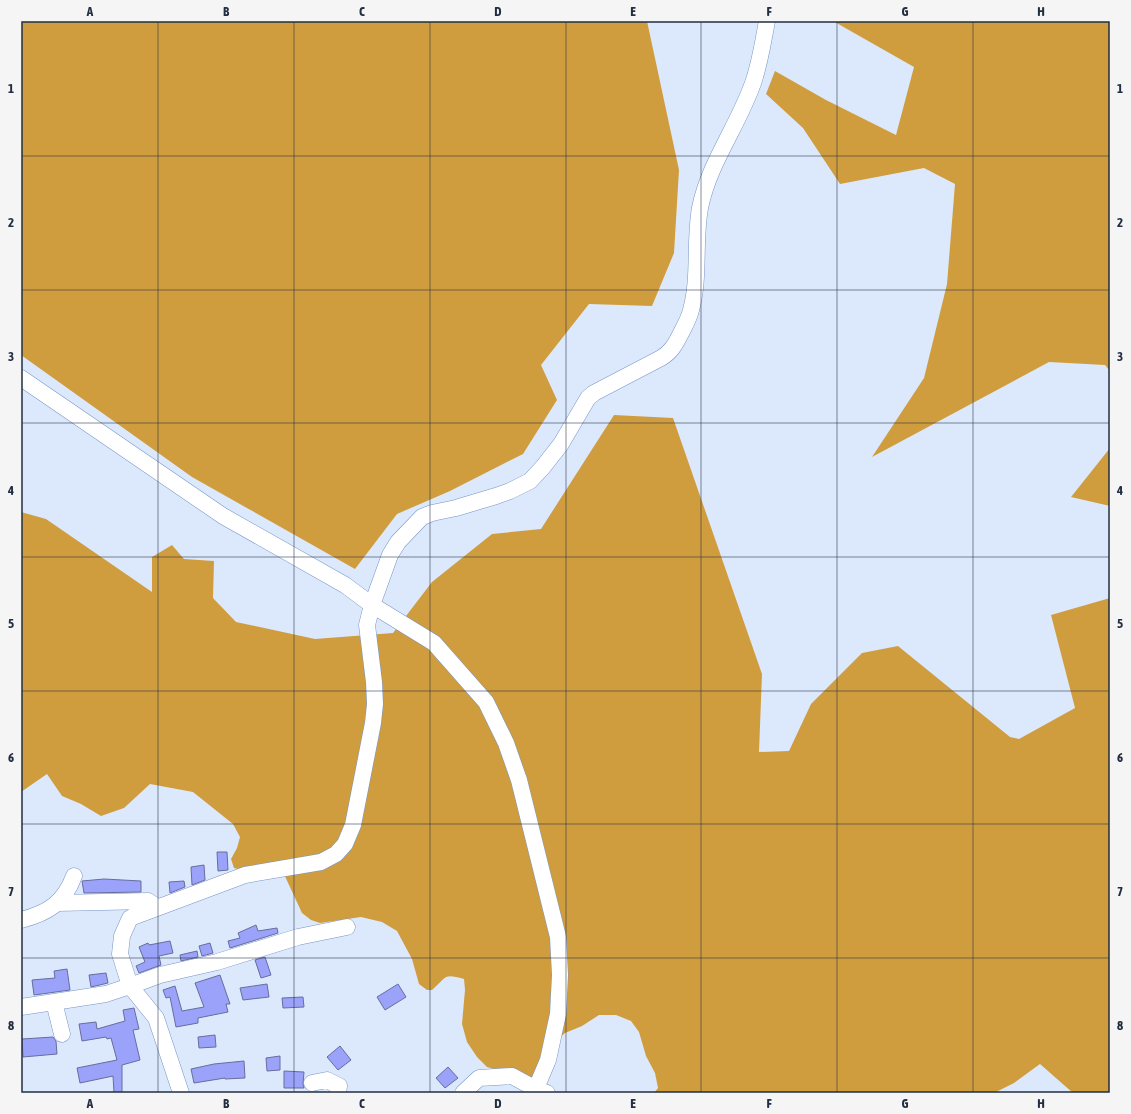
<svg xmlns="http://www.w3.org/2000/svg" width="1131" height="1114" font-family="'Asap Condensed',sans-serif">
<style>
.forest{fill:#d09d3e}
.building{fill:#9ba2f9;stroke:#686c9e}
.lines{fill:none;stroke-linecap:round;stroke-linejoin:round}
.minor-casing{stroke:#7795c4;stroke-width:17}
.minor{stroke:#fff;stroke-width:16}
.grid{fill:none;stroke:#222e41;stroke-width:1;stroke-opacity:0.55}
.neatline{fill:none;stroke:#222e41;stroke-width:1.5}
.grid-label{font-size:13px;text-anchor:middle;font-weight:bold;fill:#222e41}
</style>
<rect width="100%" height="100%" fill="#dce9fd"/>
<!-- forest -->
<path class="forest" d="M 21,21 L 647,21 L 679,170 L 674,253 L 652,306 L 589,304 L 541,365 L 557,400 L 523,454 L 450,491 L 397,514 L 355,569 L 192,477 L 21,355 Z
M 833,21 L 1110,21 L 1110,371 L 1105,365 L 1049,362 L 872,457 L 924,378 L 947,284 L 955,184 L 924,168 L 840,184 L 803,128 L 766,94 L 775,71 L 826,100 L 896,135 L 914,67 Z
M 614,415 L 673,418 L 762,674 L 759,752 L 789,751 L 811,704 L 862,653 L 898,646 L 1010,737 L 1019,739 L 1075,708 L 1051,615 L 1110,598 L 1110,1093 L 1073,1093 L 1040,1064 L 1014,1083 L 994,1093 L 654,1093 L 658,1088 L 655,1073 L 646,1056 L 639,1032 L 631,1021 L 616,1015 L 599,1015 L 582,1026 L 565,1033 L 546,1050 L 536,1068 L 532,1080 L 487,1067 L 477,1057 L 467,1042 L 462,1024 L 465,990 L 464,979 C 443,973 447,977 432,990 L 427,990 L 419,984 L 412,959 L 397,931 L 382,922 L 361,917 L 320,923 L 311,920 L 302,913 L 283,872 L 246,871 L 234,868 L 231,859 L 237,848 L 240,837 L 233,824 L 193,792 L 150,784 L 124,808 L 101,816 L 81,804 L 62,796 L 47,774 L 21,792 L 21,512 L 46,519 L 152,592 L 152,557 L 172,545 L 184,559 L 214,561 L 213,598 L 236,622 L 315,639 L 393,633 L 432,582 L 492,534 L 541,529 Z
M 1110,448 L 1110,506 L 1071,497 Z"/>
<!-- building -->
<path class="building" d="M 217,852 L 227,852 L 228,870 L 218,871 Z
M 204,865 L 205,880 L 192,885 L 191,867 Z
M 104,879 L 141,881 L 141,892 L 84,893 L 82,881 Z
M 184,881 L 185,887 L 170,893 L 169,882 Z
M 256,925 L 258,931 L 277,928 L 278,933 L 230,948 L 228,941 L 240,938 L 238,933 Z
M 170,941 L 173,953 L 159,956 L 161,965 L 139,973 L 136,966 L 145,962 L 139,947 L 148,943 L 149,945 Z
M 210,943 L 213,953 L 202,956 L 199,946 Z
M 197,951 L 198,957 L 181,961 L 180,955 Z
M 265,957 L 271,975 L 261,978 L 255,960 Z
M 67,969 L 70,990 L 34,995 L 32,980 L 55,978 L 54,971 Z
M 106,973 L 108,983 L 91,987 L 89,975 Z
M 220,975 L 230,1004 L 226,1004 L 228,1012 L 198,1018 L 198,1023 L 176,1027 L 170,997 L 166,998 L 163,990 L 175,986 L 182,1011 L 204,1007 L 195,983 Z
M 267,984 L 269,997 L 243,1000 L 240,988 Z
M 398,984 L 406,997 L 385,1010 L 377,997 Z
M 303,997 L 304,1007 L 283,1008 L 282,998 Z
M 134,1008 L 139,1029 L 133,1030 L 140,1060 L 122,1065 L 122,1093 L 114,1093 L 113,1076 L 80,1083 L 77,1068 L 117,1060 L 111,1038 L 107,1039 L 106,1037 L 82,1041 L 79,1024 L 96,1022 L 97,1029 L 125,1021 L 123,1010 Z
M 215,1035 L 216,1047 L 199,1048 L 198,1037 Z
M 53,1037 L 56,1041 L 57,1054 L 23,1057 L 22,1039 Z
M 340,1046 L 351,1060 L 338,1070 L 327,1057 Z
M 280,1056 L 280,1070 L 267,1071 L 266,1058 Z
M 244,1061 L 245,1078 L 225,1079 L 225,1078 L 194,1083 L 191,1069 L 214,1064 Z
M 448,1067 L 458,1078 L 445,1088 L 436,1078 Z
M 284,1071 L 304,1072 L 303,1084 L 304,1088 L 284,1088 Z"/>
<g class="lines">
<!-- minor casing -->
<g class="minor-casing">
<path id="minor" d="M 21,378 L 223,516 L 345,585 L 372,605 L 434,643 L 486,702 L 506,743 L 519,780 L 558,937 L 560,975 L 558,1014 L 548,1060 L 534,1093
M 57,903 L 148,901 L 157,907
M 21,920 C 48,913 64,903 74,876
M 21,1007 L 54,1002
M 62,1034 L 54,1002 L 106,994 L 130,986 L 160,975 L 217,962 L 298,937 L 347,927
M 312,1083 L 327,1080 L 339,1086 L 338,1093
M 181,1093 L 156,1018 L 130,986 L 120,954 L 122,936 L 130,918 L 245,875 L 321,862 L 336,854 L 345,844 L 353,825 L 373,723 L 375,704 L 374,682 L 367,625 L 372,605 L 390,555 L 398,542 L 422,517 L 432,513 L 456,508 L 496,496 L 510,491 L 530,481 L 543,467 L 561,444 L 588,398 L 594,393 L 661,358 C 671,352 675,345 680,335 C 684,327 689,319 691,310 C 700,277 694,242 700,208 C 709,163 738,126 753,83 C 760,63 763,42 767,21
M 463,1093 L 479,1078 L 512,1076 L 536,1089 L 547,1093"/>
</g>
<!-- minor -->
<use href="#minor" class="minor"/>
</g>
<!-- grid -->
<path class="grid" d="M 158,21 L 158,1093M 294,21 L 294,1093M 430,21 L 430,1093M 566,21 L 566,1093M 701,21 L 701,1093M 837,21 L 837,1093M 973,21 L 973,1093M 21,156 L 1110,156M 21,290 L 1110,290M 21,423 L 1110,423M 21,557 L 1110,557M 21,691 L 1110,691M 21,824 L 1110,824M 21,958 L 1110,958"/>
<!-- border -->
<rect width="1131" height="1114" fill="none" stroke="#f5f5f5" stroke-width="44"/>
<rect x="22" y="22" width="1087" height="1070" class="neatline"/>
<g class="grid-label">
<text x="90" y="16">A</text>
<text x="226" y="16">B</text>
<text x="362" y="16">C</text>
<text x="498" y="16">D</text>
<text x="633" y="16">E</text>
<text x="769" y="16">F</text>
<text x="905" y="16">G</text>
<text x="1041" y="16">H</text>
<text x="11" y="93">1</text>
<text x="1120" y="93">1</text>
<text x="11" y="227">2</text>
<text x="1120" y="227">2</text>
<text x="11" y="361">3</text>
<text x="1120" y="361">3</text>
<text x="11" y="495">4</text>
<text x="1120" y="495">4</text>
<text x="11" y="628">5</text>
<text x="1120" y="628">5</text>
<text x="11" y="762">6</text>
<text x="1120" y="762">6</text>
<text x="11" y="896">7</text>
<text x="1120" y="896">7</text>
<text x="11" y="1030">8</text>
<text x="1120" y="1030">8</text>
<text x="90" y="1108">A</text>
<text x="226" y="1108">B</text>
<text x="362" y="1108">C</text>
<text x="498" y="1108">D</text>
<text x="633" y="1108">E</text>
<text x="769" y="1108">F</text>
<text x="905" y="1108">G</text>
<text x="1041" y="1108">H</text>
</g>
</svg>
